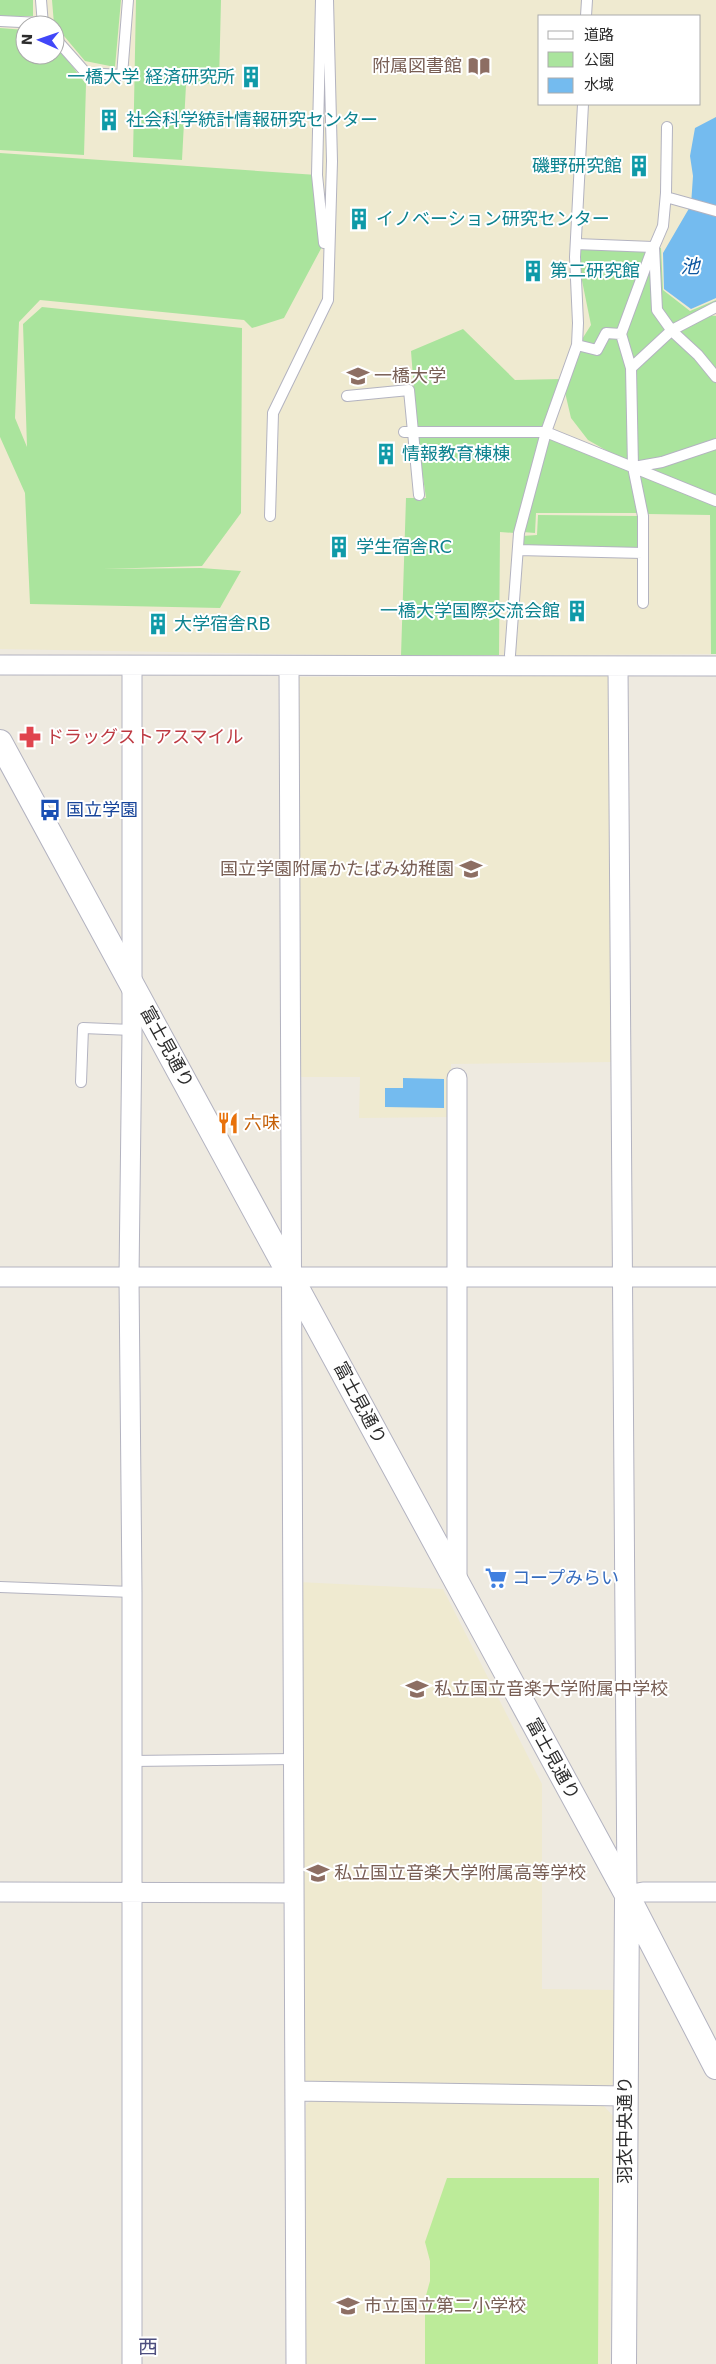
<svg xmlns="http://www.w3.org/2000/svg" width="716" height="2364" font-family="'DejaVu Sans','Noto Sans JP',sans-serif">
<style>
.education{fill:#efead0;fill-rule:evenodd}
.green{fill:#aae49d}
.pitch{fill:#bceb99}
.water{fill:#74bbef}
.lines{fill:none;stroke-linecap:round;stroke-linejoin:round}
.service-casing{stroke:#b3b3c0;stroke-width:12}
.minor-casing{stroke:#b3b3c0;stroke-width:21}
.tertiary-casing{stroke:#b3b3c0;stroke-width:26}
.service{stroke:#fff;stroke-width:10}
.minor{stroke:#fff;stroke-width:19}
.tertiary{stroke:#fff;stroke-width:24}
.labels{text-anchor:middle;stroke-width:4;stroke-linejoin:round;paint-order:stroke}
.education-label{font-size:18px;fill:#785e54;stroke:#fff;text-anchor:start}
.culture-label{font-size:18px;fill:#0d838f;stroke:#fff;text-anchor:start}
.health-label{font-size:18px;fill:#be3a42;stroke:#fff;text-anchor:start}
.transit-label{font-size:18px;fill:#164399;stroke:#fff;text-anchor:start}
.street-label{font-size:18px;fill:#2d2d2d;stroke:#fff}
.food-label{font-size:18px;fill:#c56008;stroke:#fff;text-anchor:start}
.shop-label{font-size:18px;fill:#366cbe;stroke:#fff;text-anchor:start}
.water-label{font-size:19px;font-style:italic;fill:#0e57a0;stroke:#fff}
.quarter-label{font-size:20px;fill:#4d4e7e;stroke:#fff}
</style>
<rect width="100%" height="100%" fill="#eeeae0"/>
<!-- education -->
<path class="education" d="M 0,0 L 716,0 L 716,654 L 401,656 L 0,649 ZM 540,16 L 700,16 L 700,104 L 540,104 ZM 25,25 L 55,25 L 55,55 L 25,55 Z
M 614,676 L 615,1062 L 451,1064 L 452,1117 L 359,1118 L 360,1077 L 295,1077 L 294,677 Z
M 298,1582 L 443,1589 L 542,1784 L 542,1989 L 615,1990 L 614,2087 L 298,2087 Z
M 312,2100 L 602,2104 L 613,2116 L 610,2364 L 303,2364 L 306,2105 Z"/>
<!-- green -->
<path class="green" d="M 0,0 L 33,0 L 33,16 L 0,17 Z
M 52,0 L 121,0 L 115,67 L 85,61 L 54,24 Z
M 136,0 L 221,0 L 219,83 L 186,85 L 182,160 L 133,157 Z
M 0,28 L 25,30 L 25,55 L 55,55 L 55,44 L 86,84 L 84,155 L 0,150 Z
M 0,153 L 317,175 L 324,243 L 284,318 L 252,328 L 244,320 L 40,300 L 19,322 L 15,418 L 27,447 L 23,324 L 42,307 L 242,328 L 241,513 L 202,566 L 103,569 L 201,568 L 241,571 L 220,608 L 30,604 L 25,493 L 0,437 Z
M 578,246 L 651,248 L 620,332 L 605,332 L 597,348 L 579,344 L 591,325 L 577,256 Z
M 656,247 L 661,248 L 663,290 L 690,311 L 716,300 L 716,304 L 672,327 L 659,310 Z
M 652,253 L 655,311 L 670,330 L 632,365 L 623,334 Z
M 707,315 L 716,316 L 716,373 L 676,330 Z
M 463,329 L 515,380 L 562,379 L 545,430 L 417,430 L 411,351 Z
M 672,334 L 716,382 L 716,441 L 636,464 L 633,369 Z
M 620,336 L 628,368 L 630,464 L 588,440 L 571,418 L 564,388 L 579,348 L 597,352 L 608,337 Z
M 417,435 L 542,436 L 515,533 L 500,532 L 499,655 L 401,656 L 406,498 L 426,498 Z
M 548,436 L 628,469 L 637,513 L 536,513 L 535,533 L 523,532 Z
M 716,446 L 716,498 L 641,468 Z
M 641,476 L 716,506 L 716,654 L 711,654 L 710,515 L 648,514 L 638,478 Z
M 538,515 L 637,516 L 637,550 L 521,548 L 522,536 L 537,535 Z"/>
<!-- pitch -->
<path class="pitch" d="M 447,2178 L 599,2178 L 598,2364 L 425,2364 L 425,2299 L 430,2281 L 430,2261 L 425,2242 Z"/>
<!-- water -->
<path class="water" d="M 716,117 L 716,298 L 691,309 L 664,289 L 663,253 L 691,205 L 693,176 L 690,156 L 695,128 Z
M 403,1078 L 444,1079 L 444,1108 L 385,1107 L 385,1088 L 403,1088 Z"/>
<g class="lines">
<!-- service casing -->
<g class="service-casing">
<path id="service" d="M 41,0 L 43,25
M 321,0 L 317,175 L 324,243
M 586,16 L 587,0
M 0,21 L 41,23
M 55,38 L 86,73 L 122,75 L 128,0
M 667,127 L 666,193 L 663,226 L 654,247 L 657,310 L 672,331 L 698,355 L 716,377
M 666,197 L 716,211
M 576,244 L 653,247 L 621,334
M 577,345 L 597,350 L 606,333 L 621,334 L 631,368
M 347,396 L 409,390 L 419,495
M 404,432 L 546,432 L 716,501
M 634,467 L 662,462 L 716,444
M 270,516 L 273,413 L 328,300 L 332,161 L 328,0
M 518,550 L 643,553
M 643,603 L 643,516 L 633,467 L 631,368 L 672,330 L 716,307
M 510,655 L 519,533 L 546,432 L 577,345 L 578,323 L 575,257 L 583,104
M 81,1082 L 83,1028 L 132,1030
M 0,1587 L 132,1592
M 132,1761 L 294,1759"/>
</g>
<!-- minor casing -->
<g class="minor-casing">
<path id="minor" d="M 0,665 L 716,666
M 289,666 L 296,2364
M 618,667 L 627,1895 L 643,1892 L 716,1892
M 0,1277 L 716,1277
M 457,1582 L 457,1078
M 0,1892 L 294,1893
M 295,2091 L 625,2096
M 132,2364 L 132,1592 L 129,1278 L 132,1030 L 132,666"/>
</g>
<!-- tertiary casing -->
<g class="tertiary-casing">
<path id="tertiary" d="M 0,742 L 627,1895 L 716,2067
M 624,2364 L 627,1900"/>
</g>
<!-- service -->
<use href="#service" class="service"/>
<!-- minor -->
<use href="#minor" class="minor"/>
<!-- tertiary -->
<use href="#tertiary" class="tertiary"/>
</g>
<!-- icons -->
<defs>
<g id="library-bare" transform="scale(1.725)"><path d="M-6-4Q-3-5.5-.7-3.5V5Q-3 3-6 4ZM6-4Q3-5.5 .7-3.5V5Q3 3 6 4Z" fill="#8d6e63" stroke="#fff" stroke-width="2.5" paint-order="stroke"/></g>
<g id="building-bare" transform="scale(1.725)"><path d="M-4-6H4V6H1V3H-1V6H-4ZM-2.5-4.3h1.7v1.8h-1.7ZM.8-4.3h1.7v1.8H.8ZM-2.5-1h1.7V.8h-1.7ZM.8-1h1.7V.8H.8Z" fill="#0f9aa8" stroke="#fff" stroke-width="2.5" paint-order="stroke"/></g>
<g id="university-bare" transform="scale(1.725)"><path d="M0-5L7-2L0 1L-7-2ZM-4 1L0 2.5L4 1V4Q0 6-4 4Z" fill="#8d6e63" stroke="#fff" stroke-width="2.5" paint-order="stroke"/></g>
<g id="pharmacy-bare" transform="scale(1.725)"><path d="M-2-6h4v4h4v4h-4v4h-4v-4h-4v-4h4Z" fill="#e0444e" stroke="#fff" stroke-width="2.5" paint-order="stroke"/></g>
<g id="bus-bare" transform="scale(1.725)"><path d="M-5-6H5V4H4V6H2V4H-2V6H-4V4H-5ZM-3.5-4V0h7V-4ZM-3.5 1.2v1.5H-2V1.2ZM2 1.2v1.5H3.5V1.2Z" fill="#1a4fb4" stroke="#fff" stroke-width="2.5" paint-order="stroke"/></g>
<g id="school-bare" transform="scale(1.725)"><path d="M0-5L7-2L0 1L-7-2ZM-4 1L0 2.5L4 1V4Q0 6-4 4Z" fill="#8d6e63" stroke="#fff" stroke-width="2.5" paint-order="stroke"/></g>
<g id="restaurant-bare" transform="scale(1.725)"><path d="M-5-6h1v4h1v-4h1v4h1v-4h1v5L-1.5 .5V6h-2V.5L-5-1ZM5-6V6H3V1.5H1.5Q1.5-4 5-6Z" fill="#e8710a" stroke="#fff" stroke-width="2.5" paint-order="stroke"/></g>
<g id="supermarket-bare" transform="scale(1.725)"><path d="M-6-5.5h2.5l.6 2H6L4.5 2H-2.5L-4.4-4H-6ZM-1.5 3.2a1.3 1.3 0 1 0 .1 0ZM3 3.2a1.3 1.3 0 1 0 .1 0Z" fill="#3f7fe0" stroke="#fff" stroke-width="2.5" paint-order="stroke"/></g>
</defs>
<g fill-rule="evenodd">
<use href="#library-bare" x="479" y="66"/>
<use href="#building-bare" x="251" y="77"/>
<use href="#building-bare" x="109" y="120"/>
<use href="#building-bare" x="639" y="166"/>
<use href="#building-bare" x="359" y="219"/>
<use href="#building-bare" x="533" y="271"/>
<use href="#university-bare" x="358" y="376"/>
<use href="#building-bare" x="386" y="454"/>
<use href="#building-bare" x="339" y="547"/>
<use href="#building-bare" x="577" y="611"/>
<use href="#building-bare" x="158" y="624"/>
<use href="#pharmacy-bare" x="30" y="737"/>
<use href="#bus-bare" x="50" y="810"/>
<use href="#school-bare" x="471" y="869"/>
<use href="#restaurant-bare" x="228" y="1123"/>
<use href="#supermarket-bare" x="496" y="1578"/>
<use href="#school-bare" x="417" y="1689"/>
<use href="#school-bare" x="318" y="1873"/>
<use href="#school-bare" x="348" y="2306"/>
</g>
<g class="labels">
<!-- education labels -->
<g class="education-label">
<text x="462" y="72" text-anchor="end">附属図書館</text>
<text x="374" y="382">一橋大学</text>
<text x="454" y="875" text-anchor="end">国立学園附属かたばみ幼稚園</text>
<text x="434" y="1695">私立国立音楽大学附属中学校</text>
<text x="334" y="1879">私立国立音楽大学附属高等学校</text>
<text x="364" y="2312">市立国立第二小学校</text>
</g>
<!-- culture labels -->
<g class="culture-label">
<text x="235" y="83" text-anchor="end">一橋大学 経済研究所</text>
<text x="126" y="126">社会科学統計情報研究センター</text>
<text x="622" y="172" text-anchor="end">磯野研究館</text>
<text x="376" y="225">イノベーション研究センター</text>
<text x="550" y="277">第二研究館</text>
<text x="402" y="460">情報教育棟棟</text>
<text x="356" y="553">学生宿舎RC</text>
<text x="560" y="617" text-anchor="end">一橋大学国際交流会館</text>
<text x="174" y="630">大学宿舎RB</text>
</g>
<!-- health labels -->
<g class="health-label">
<text x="46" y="743">ドラッグストアスマイル</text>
</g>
<!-- transit labels -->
<g class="transit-label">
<text x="66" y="816">国立学園</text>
</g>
<!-- street labels -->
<g class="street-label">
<text transform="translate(167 1047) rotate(61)" y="6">富士見通り</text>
<text transform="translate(360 1403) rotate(62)" y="6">富士見通り</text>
<text transform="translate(553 1759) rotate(61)" y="6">富士見通り</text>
<text transform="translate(625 2130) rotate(-90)" y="6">羽衣中央通り</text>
</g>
<!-- food labels -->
<g class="food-label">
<text x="244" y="1129">六味</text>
</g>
<!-- shop labels -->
<g class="shop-label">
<text x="512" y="1584">コープみらい</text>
</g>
<!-- water labels -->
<g class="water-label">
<text x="690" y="273">池</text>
</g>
<!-- quarter labels -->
<g class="quarter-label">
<text x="148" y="2354">西</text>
</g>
</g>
<!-- legend -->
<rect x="538" y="15" width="162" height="90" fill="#ffffff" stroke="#ababab"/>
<rect x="548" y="31" width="25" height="8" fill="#ffffff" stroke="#ababab"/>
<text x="584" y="40" font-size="15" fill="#2d2d2d">道路</text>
<rect x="548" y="52" width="25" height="15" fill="#aae49d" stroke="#ababab"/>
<text x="584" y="65" font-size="15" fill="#2d2d2d">公園</text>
<rect x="548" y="78" width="25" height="15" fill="#74bbef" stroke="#ababab"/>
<text x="584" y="90" font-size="15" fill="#2d2d2d">水域</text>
<!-- north arrow -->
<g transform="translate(40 40) rotate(272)"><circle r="24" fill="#ffffff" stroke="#ababab"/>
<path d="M0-4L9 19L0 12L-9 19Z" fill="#4147f9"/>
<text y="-8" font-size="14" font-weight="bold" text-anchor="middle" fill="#2d2d2d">N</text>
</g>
</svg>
